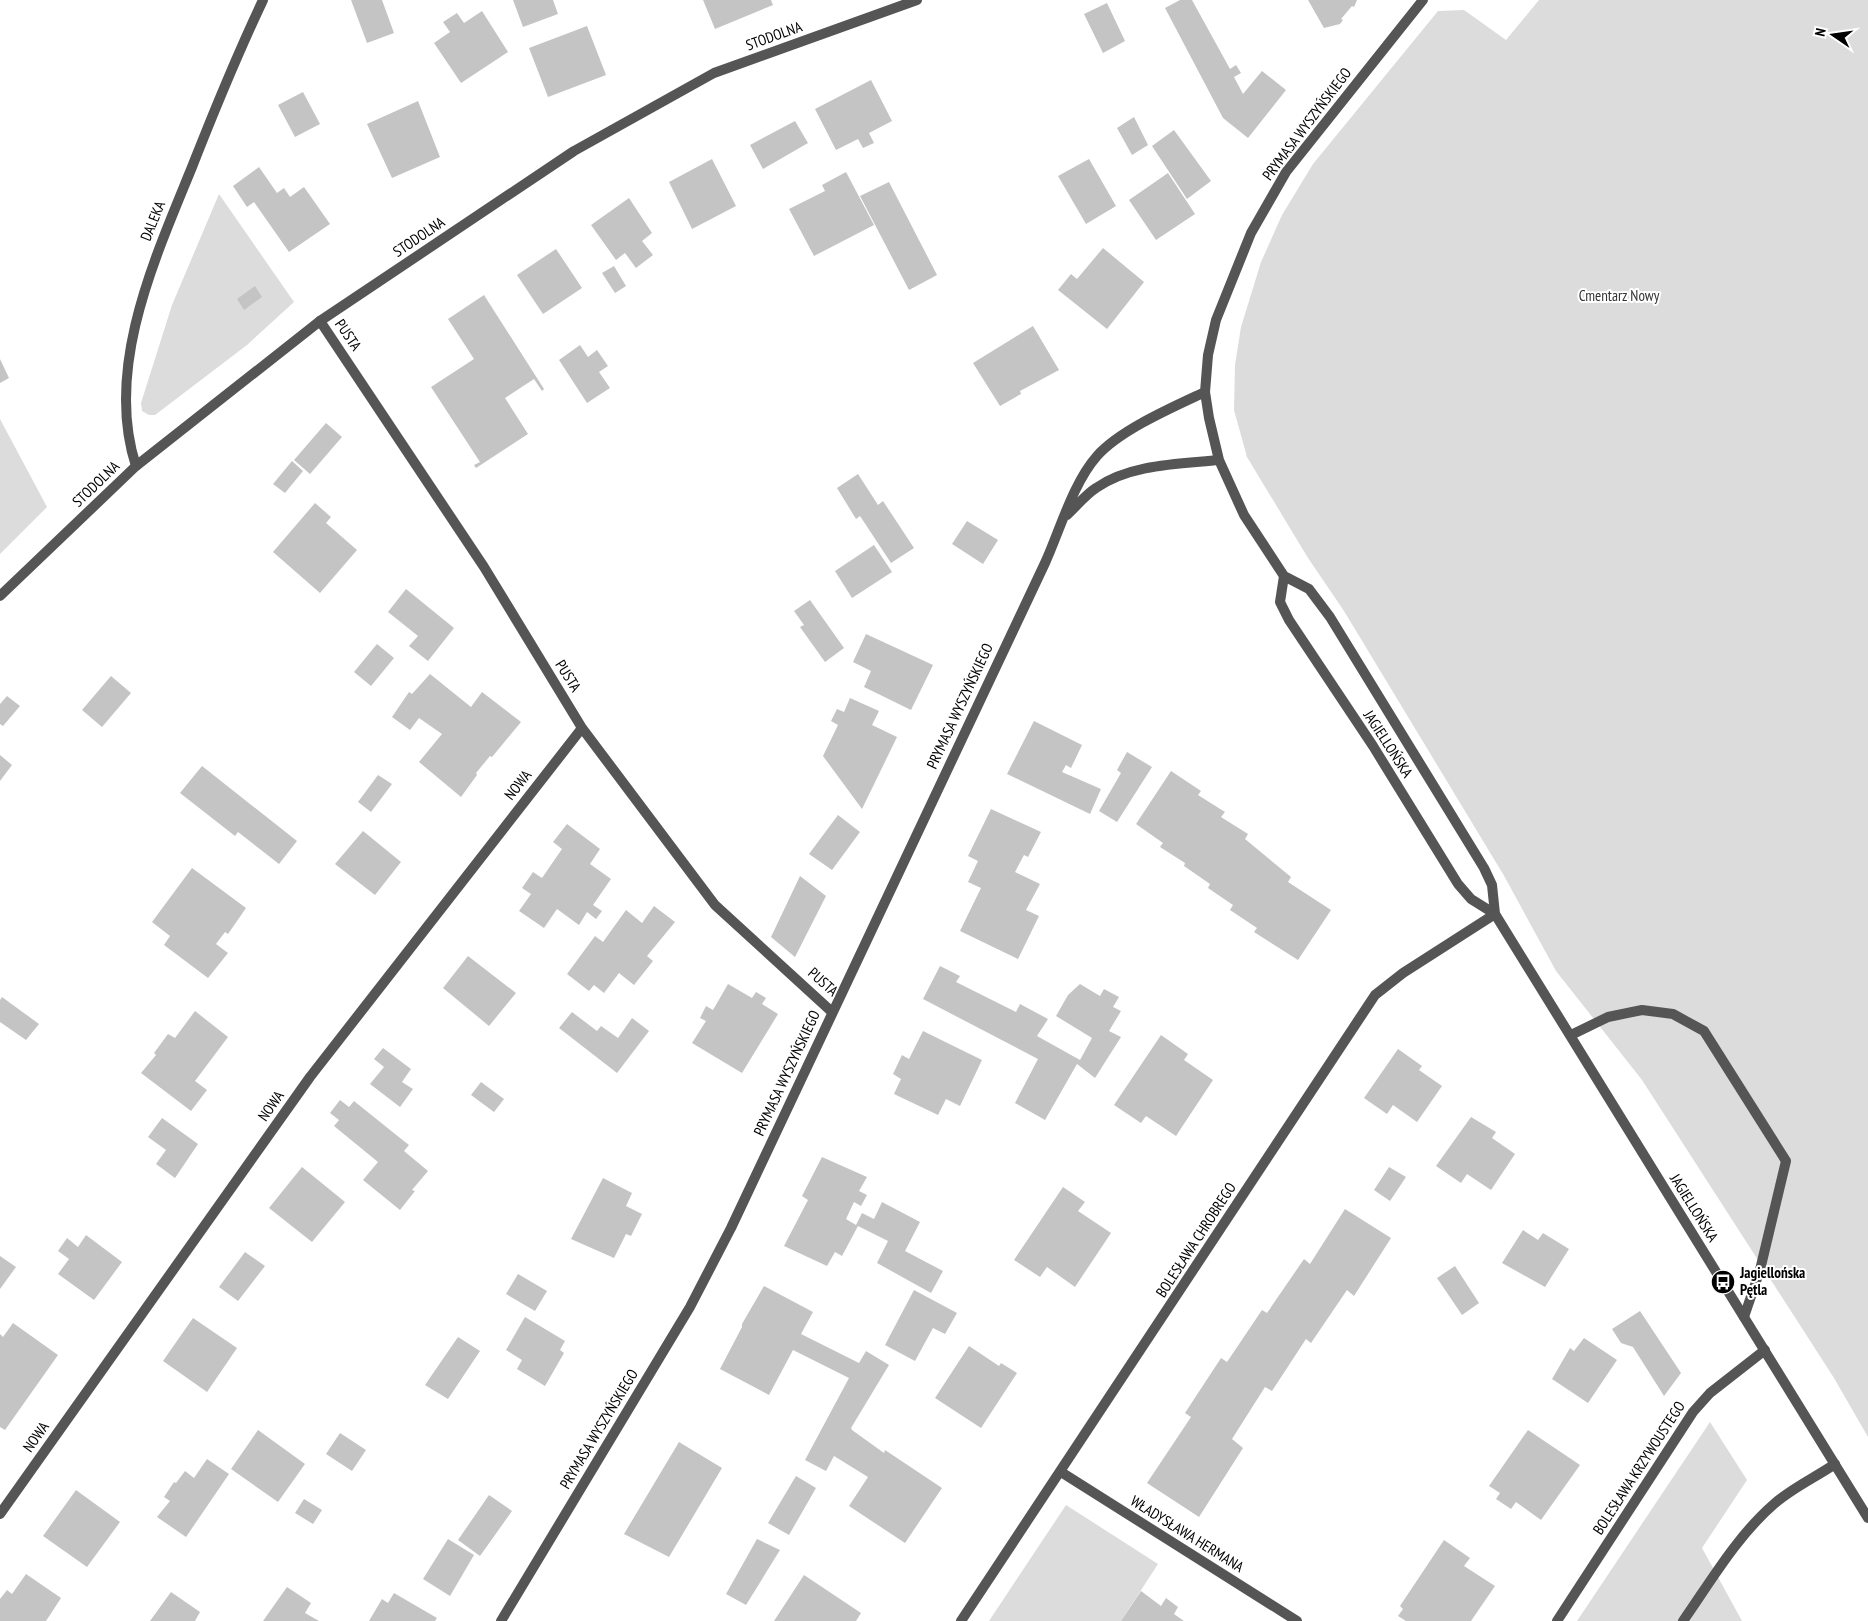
<svg xmlns="http://www.w3.org/2000/svg" width="1868" height="1621" font-family="'PT Sans Narrow',sans-serif">
<style>
.green{fill:#dcdcdc}
.building{fill:#c4c4c4}
.lines{fill:none;stroke-linecap:round;stroke-linejoin:round}
.service{stroke:#555;stroke-width:10}
.minor{stroke:#555;stroke-width:10}
.tertiary{stroke:#555;stroke-width:10}
.labels{text-anchor:middle;stroke-width:4;stroke-linejoin:round;paint-order:stroke}
.street-label{font-size:15px;fill:#000;stroke:#fff}
.park-label{font-size:15px;fill:#333;stroke:#fff}
.poi-label{font-size:15px;font-weight:bold;fill:#000;stroke:#fff;text-anchor:start}
</style>
<rect width="100%" height="100%" fill="#fff"/>
<!-- green -->
<path class="green" d="M 1539,0 L 1868,0 L 1868,1437 L 1834,1378 L 1642,1080 L 1556,971 L 1503,874 L 1344,611 L 1308,558 L 1247,457 L 1234,410 L 1235,365 L 1241,327 L 1261,262 L 1282,215 L 1313,164 L 1438,11 L 1464,10 L 1506,40 Z
M 219,194 L 294,302 L 247,345 L 155,415 L 149,415 L 142,411 L 141,403 L 172,305 Z
M 0,419 L 47,507 L 0,554 Z
M 1710,1422 L 1747,1480 L 1702,1548 L 1742,1621 L 1577,1621 Z
M 1066,1505 L 1158,1564 L 1121,1621 L 989,1621 Z"/>
<!-- building -->
<path class="building" d="M 351,0 L 382,0 L 394,33 L 367,43 Z
M 513,0 L 553,0 L 558,14 L 523,27 Z
M 703,0 L 771,0 L 773,5 L 715,29 Z
M 1180,0 L 1192,0 L 1230,69 L 1236,65 L 1241,73 L 1234,77 L 1243,94 L 1262,71 L 1286,90 L 1248,138 L 1223,118 L 1165,8 Z
M 1308,0 L 1357,0 L 1354,7 L 1352,6 L 1341,19 L 1343,20 L 1340,24 L 1324,28 Z
M 1107,3 L 1125,41 L 1103,53 L 1084,14 Z
M 482,11 L 508,52 L 461,83 L 434,43 L 450,32 L 443,22 L 457,13 L 464,23 Z
M 587,26 L 606,75 L 548,97 L 529,48 Z
M 871,80 L 892,121 L 869,133 L 874,143 L 863,148 L 858,139 L 836,150 L 815,109 Z
M 303,92 L 320,124 L 295,137 L 278,105 Z
M 418,101 L 440,157 L 392,178 L 367,124 Z
M 1134,117 L 1148,145 L 1132,155 L 1117,128 Z
M 795,121 L 808,143 L 763,169 L 750,145 Z
M 1174,130 L 1211,181 L 1187,199 L 1152,146 Z
M 712,159 L 736,206 L 692,229 L 669,182 Z
M 1089,159 L 1116,206 L 1086,224 L 1058,176 Z
M 259,167 L 277,193 L 284,188 L 290,197 L 304,187 L 330,224 L 289,252 L 254,202 L 247,207 L 233,186 Z
M 846,172 L 874,225 L 814,256 L 789,209 L 825,191 L 822,185 Z
M 1168,173 L 1195,214 L 1156,240 L 1129,200 Z
M 889,182 L 937,275 L 909,290 L 860,196 Z
M 629,198 L 652,233 L 642,241 L 653,255 L 636,268 L 625,253 L 616,260 L 591,225 Z
M 1103,248 L 1144,282 L 1107,329 L 1058,290 L 1071,274 L 1077,279 Z
M 556,249 L 582,288 L 543,314 L 517,275 Z
M 614,266 L 626,286 L 615,293 L 602,273 Z
M 255,286 L 262,297 L 244,310 L 237,299 Z
M 484,295 L 544,389 L 542,391 L 534,379 L 505,398 L 528,434 L 476,468 L 474,465 L 480,462 L 431,387 L 474,359 L 448,319 Z
M 1033,326 L 1059,370 L 1020,391 L 1021,394 L 1000,406 L 973,363 Z
M 580,345 L 588,357 L 597,350 L 608,366 L 599,372 L 610,388 L 587,403 L 559,360 Z
M 0,359 L 9,378 L 0,383 Z
M 326,423 L 342,437 L 310,474 L 294,460 Z
M 292,461 L 303,471 L 285,493 L 273,484 Z
M 858,474 L 878,505 L 883,501 L 914,548 L 891,563 L 860,516 L 856,519 L 837,488 Z
M 315,503 L 331,517 L 326,523 L 357,550 L 320,593 L 273,552 Z
M 967,521 L 998,540 L 983,564 L 952,544 Z
M 874,545 L 892,572 L 852,598 L 835,571 Z
M 406,589 L 454,628 L 428,661 L 409,646 L 418,636 L 388,612 Z
M 810,600 L 844,648 L 825,662 L 800,627 L 804,625 L 794,611 Z
M 866,634 L 933,665 L 911,710 L 864,687 L 871,671 L 853,662 Z
M 377,644 L 394,658 L 371,686 L 354,672 Z
M 430,674 L 471,707 L 482,692 L 521,722 L 492,757 L 490,756 L 476,773 L 477,775 L 461,797 L 419,762 L 442,734 L 419,718 L 410,730 L 392,717 L 409,692 L 412,694 Z
M 111,676 L 131,693 L 102,727 L 82,710 Z
M 7,696 L 20,706 L 3,726 L 0,724 L 0,704 Z
M 850,698 L 879,711 L 872,725 L 897,737 L 862,809 L 823,756 L 838,725 L 831,721 L 837,709 L 844,712 Z
M 1034,721 L 1082,745 L 1071,768 L 1066,765 L 1062,772 L 1101,789 L 1090,814 L 1007,774 Z
M 1127,752 L 1152,767 L 1117,822 L 1099,811 L 1121,773 L 1117,770 Z
M 0,755 L 12,765 L 0,781 Z
M 202,766 L 297,841 L 279,864 L 238,832 L 235,836 L 180,793 Z
M 1171,771 L 1201,791 L 1198,795 L 1225,812 L 1221,817 L 1248,834 L 1245,839 L 1291,877 L 1288,882 L 1331,910 L 1298,960 L 1254,932 L 1257,928 L 1230,910 L 1233,905 L 1208,888 L 1210,884 L 1184,866 L 1185,863 L 1160,847 L 1163,843 L 1136,824 Z
M 378,775 L 392,784 L 371,812 L 358,802 Z
M 991,809 L 1041,832 L 1028,857 L 1024,855 L 1015,872 L 1040,884 L 1026,910 L 1039,916 L 1018,959 L 960,931 L 981,888 L 968,882 L 978,861 L 968,856 Z
M 838,815 L 860,832 L 832,870 L 809,854 Z
M 567,824 L 600,849 L 590,864 L 611,879 L 593,905 L 602,911 L 596,919 L 587,912 L 579,925 L 557,909 L 544,928 L 519,911 L 531,894 L 522,888 L 533,872 L 542,878 L 562,849 L 553,842 Z
M 363,831 L 401,862 L 375,895 L 335,864 Z
M 192,868 L 246,908 L 228,934 L 225,932 L 216,944 L 228,953 L 208,978 L 164,945 L 170,936 L 152,922 Z
M 800,876 L 826,896 L 795,957 L 771,937 Z
M 654,906 L 675,922 L 647,956 L 653,961 L 634,985 L 619,973 L 604,993 L 594,985 L 589,991 L 567,974 L 595,936 L 603,942 L 626,910 L 642,923 Z
M 468,956 L 516,993 L 489,1026 L 443,988 Z
M 940,966 L 960,976 L 956,982 L 1016,1012 L 1020,1004 L 1048,1019 L 1037,1036 L 1080,1060 L 1092,1038 L 1056,1016 L 1068,995 L 1080,984 L 1100,996 L 1104,989 L 1119,997 L 1113,1007 L 1121,1011 L 1109,1031 L 1121,1037 L 1095,1078 L 1077,1064 L 1045,1120 L 1015,1103 L 1038,1059 L 923,999 Z
M 728,984 L 752,998 L 756,992 L 766,998 L 762,1004 L 778,1014 L 742,1073 L 692,1043 L 706,1021 L 700,1018 L 706,1006 L 713,1010 Z
M 2,997 L 39,1024 L 26,1040 L 0,1022 L 0,1000 Z
M 195,1011 L 228,1037 L 195,1081 L 207,1090 L 191,1111 L 141,1073 L 156,1055 L 154,1053 L 168,1034 L 175,1038 Z
M 572,1012 L 597,1031 L 601,1026 L 618,1038 L 632,1018 L 649,1031 L 617,1073 L 559,1028 Z
M 923,1031 L 982,1060 L 960,1106 L 946,1099 L 938,1115 L 894,1094 L 901,1079 L 893,1074 L 902,1055 L 909,1059 Z
M 1161,1035 L 1188,1054 L 1184,1060 L 1213,1080 L 1176,1136 L 1146,1116 L 1141,1123 L 1114,1105 Z
M 383,1048 L 411,1069 L 402,1082 L 413,1089 L 400,1107 L 370,1084 L 384,1067 L 374,1059 Z
M 1398,1049 L 1422,1066 L 1419,1070 L 1442,1086 L 1417,1122 L 1393,1105 L 1387,1114 L 1364,1098 Z
M 481,1082 L 504,1099 L 494,1112 L 471,1095 Z
M 340,1100 L 349,1107 L 354,1101 L 400,1138 L 409,1145 L 404,1151 L 428,1171 L 412,1190 L 415,1191 L 400,1210 L 363,1180 L 378,1162 L 334,1126 L 339,1120 L 330,1113 Z
M 1471,1117 L 1496,1132 L 1492,1138 L 1515,1154 L 1491,1190 L 1467,1174 L 1461,1183 L 1436,1166 Z
M 162,1118 L 198,1144 L 175,1178 L 156,1164 L 166,1150 L 148,1137 Z
M 822,1157 L 867,1177 L 859,1191 L 867,1195 L 861,1206 L 854,1202 L 846,1219 L 856,1225 L 862,1213 L 874,1219 L 882,1202 L 920,1222 L 905,1251 L 943,1271 L 931,1293 L 877,1263 L 888,1241 L 858,1226 L 842,1256 L 835,1252 L 827,1266 L 784,1246 L 808,1200 L 802,1196 Z
M 302,1167 L 345,1202 L 312,1242 L 269,1208 Z
M 1389,1167 L 1406,1177 L 1390,1201 L 1374,1190 Z
M 603,1178 L 632,1193 L 626,1206 L 642,1214 L 631,1236 L 626,1234 L 614,1258 L 571,1239 Z
M 1063,1187 L 1085,1202 L 1078,1211 L 1111,1233 L 1075,1287 L 1047,1267 L 1040,1277 L 1014,1260 Z
M 1345,1209 L 1391,1238 L 1354,1296 L 1347,1290 L 1311,1343 L 1306,1339 L 1272,1391 L 1265,1387 L 1232,1439 L 1243,1448 L 1199,1517 L 1147,1483 L 1191,1417 L 1185,1413 L 1221,1358 L 1227,1362 L 1262,1310 L 1267,1313 L 1304,1259 L 1310,1264 Z
M 1523,1230 L 1538,1240 L 1543,1233 L 1569,1249 L 1545,1287 L 1502,1263 Z
M 86,1235 L 122,1262 L 94,1300 L 58,1274 L 69,1259 L 58,1251 L 67,1238 L 78,1247 Z
M 245,1252 L 265,1266 L 238,1301 L 219,1287 Z
M 0,1256 L 16,1267 L 0,1289 Z
M 1455,1266 L 1479,1303 L 1462,1315 L 1437,1278 Z
M 518,1274 L 547,1291 L 535,1311 L 506,1294 Z
M 764,1286 L 813,1312 L 801,1334 L 859,1363 L 866,1351 L 889,1365 L 851,1428 L 852,1430 L 884,1453 L 885,1450 L 942,1488 L 905,1543 L 849,1506 L 868,1477 L 834,1456 L 826,1471 L 805,1460 L 849,1378 L 793,1350 L 769,1395 L 720,1369 L 742,1327 L 742,1324 Z
M 914,1290 L 957,1313 L 945,1334 L 933,1328 L 915,1361 L 885,1345 Z
M 1640,1311 L 1681,1373 L 1664,1396 L 1633,1347 L 1621,1343 L 1612,1329 Z
M 525,1317 L 565,1341 L 560,1350 L 564,1353 L 545,1386 L 517,1369 L 522,1360 L 506,1350 Z
M 193,1318 L 237,1348 L 207,1392 L 163,1361 Z
M 13,1323 L 58,1355 L 5,1430 L 0,1427 L 0,1334 L 3,1337 Z
M 458,1337 L 480,1351 L 448,1399 L 425,1385 Z
M 1584,1338 L 1617,1360 L 1588,1403 L 1552,1379 L 1570,1348 L 1574,1351 Z
M 969,1346 L 999,1366 L 1001,1363 L 1017,1373 L 981,1428 L 935,1398 Z
M 258,1430 L 305,1464 L 278,1502 L 231,1469 Z
M 1528,1430 L 1580,1465 L 1541,1520 L 1516,1502 L 1511,1509 L 1496,1499 L 1500,1493 L 1489,1486 Z
M 340,1433 L 366,1450 L 352,1471 L 326,1454 Z
M 679,1442 L 722,1468 L 669,1557 L 624,1534 Z
M 207,1459 L 229,1474 L 186,1537 L 157,1517 L 170,1501 L 164,1497 L 174,1482 L 176,1483 L 185,1471 L 194,1478 Z
M 796,1476 L 816,1488 L 789,1535 L 768,1523 Z
M 76,1490 L 120,1522 L 87,1567 L 43,1536 Z
M 489,1495 L 512,1511 L 480,1556 L 458,1540 Z
M 304,1499 L 322,1510 L 313,1524 L 295,1513 Z
M 448,1539 L 474,1555 L 450,1596 L 423,1579 Z
M 757,1539 L 780,1550 L 746,1605 L 726,1594 Z
M 1444,1540 L 1470,1558 L 1464,1566 L 1495,1586 L 1471,1621 L 1406,1621 L 1398,1616 L 1403,1609 L 1400,1606 Z
M 26,1574 L 61,1598 L 46,1621 L 0,1621 L 0,1599 L 7,1590 L 12,1594 Z
M 804,1575 L 861,1613 L 856,1621 L 774,1621 Z
M 287,1587 L 311,1603 L 305,1613 L 319,1621 L 263,1621 Z
M 1141,1591 L 1161,1606 L 1166,1598 L 1178,1607 L 1174,1614 L 1184,1621 L 1121,1621 Z
M 171,1592 L 200,1612 L 195,1621 L 150,1621 Z
M 394,1593 L 437,1618 L 435,1621 L 369,1621 L 382,1599 L 388,1603 Z"/>
<g class="lines">
<!-- service -->
<path class="service" d="M 1571,1035 L 1608,1017 L 1642,1010 L 1673,1014 L 1704,1031 L 1786,1161 L 1760,1270 L 1744,1317"/>
<!-- minor -->
<path class="minor" d="M 320,321 L 484,567 L 582,728 L 715,905 L 832,1012
M 136,466 C 104,368 155,258 192,167 C 214,111 237,55 263,0
M 1061,1472 L 1297,1621
M 0,1514 L 310,1077 L 582,728
M 961,1621 L 1375,995 L 1403,973 L 1495,914
M 1557,1621 L 1693,1412 L 1710,1393 L 1765,1350
M 1683,1621 C 1711,1581 1737,1536 1774,1504 C 1792,1488 1816,1477 1835,1464"/>
<!-- tertiary -->
<path class="tertiary" d="M 1423,0 L 1286,172 L 1251,233 L 1216,320 L 1208,355 L 1205,392 L 1209,418 L 1219,460 L 1244,515 L 1284,576 L 1309,589 L 1330,617 L 1484,868 L 1492,885 L 1495,914
M 1067,515 C 1077,506 1085,495 1096,488 C 1130,464 1179,464 1219,460
M 1284,576 L 1280,602 L 1289,620 L 1373,746 L 1458,884 L 1471,899 L 1495,914 L 1868,1518
M 0,596 L 136,466 L 320,321 L 574,151 L 714,73 L 917,0
M 501,1621 L 690,1307 L 731,1228 L 1045,563 C 1060,530 1073,483 1097,456 C 1120,430 1173,407 1205,392"/>
</g>
<!-- icons -->
<defs>
<g id="bus-disc" transform="scale(1.25)"><circle r="9.5" fill="#000" stroke="#fff"/><path d="M-5-6H5V4H4V6H2V4H-2V6H-4V4H-5ZM-3.5-4V0h7V-4ZM-3.5 1.2v1.5H-2V1.2ZM2 1.2v1.5H3.5V1.2Z" fill="#fff"/></g>
</defs>
<g fill-rule="evenodd">
<use href="#bus-disc" x="1723" y="1282"/>
</g>
<g class="labels">
<!-- street labels -->
<g class="street-label">
<text transform="translate(774 36) rotate(-20)" y="5">STODOLNA</text>
<text transform="translate(1307 124) rotate(-53)" y="5">PRYMASA WYSZYŃSKIEGO</text>
<text transform="translate(153 221) rotate(-68)" y="5">DALEKA</text>
<text transform="translate(419 237) rotate(-34)" y="5">STODOLNA</text>
<text transform="translate(348 335) rotate(56)" y="5">PUSTA</text>
<text transform="translate(96 484) rotate(-44)" y="5">STODOLNA</text>
<text transform="translate(568 676) rotate(58)" y="5">PUSTA</text>
<text transform="translate(960 706) rotate(-65)" y="5">PRYMASA WYSZYŃSKIEGO</text>
<text transform="translate(1388 744) rotate(57)" y="5">JAGIELLOŃSKA</text>
<text transform="translate(518 785) rotate(-52)" y="5">NOWA</text>
<text transform="translate(823 982) rotate(42)" y="5">PUSTA</text>
<text transform="translate(787 1073) rotate(-65)" y="5">PRYMASA WYSZYŃSKIEGO</text>
<text transform="translate(271 1106) rotate(-55)" y="5">NOWA</text>
<text transform="translate(1694 1208) rotate(58)" y="5">JAGIELLOŃSKA</text>
<text transform="translate(1196 1240) rotate(-57)" y="5">BOLESŁAWA CHROBREGO</text>
<text transform="translate(599 1429) rotate(-59)" y="5">PRYMASA WYSZYŃSKIEGO</text>
<text transform="translate(36 1437) rotate(-55)" y="5">NOWA</text>
<text transform="translate(1639 1468) rotate(-57)" y="5">BOLESŁAWA KRZYWOUSTEGO</text>
<text transform="translate(1187 1534) rotate(32)" y="5">WŁADYSŁAWA HERMANA</text>
</g>
<!-- park labels -->
<g class="park-label">
<text x="1619" y="301">Cmentarz Nowy</text>
</g>
<!-- poi labels -->
<g class="poi-label">
<text x="1740" y="1278">Jagiellońska<tspan x="1740" dy="17">Pętla</tspan></text>
</g>
</g>
<!-- north arrow -->
<g transform="translate(1833 35) rotate(283)" stroke="#ffffff" stroke-width="4" paint-order="stroke">
<path d="M0-4L9 19L0 12L-9 19Z" fill="#000000"/>
<text y="-8" font-size="14" font-weight="bold" text-anchor="middle" fill="#000000">N</text>
</g>
</svg>
